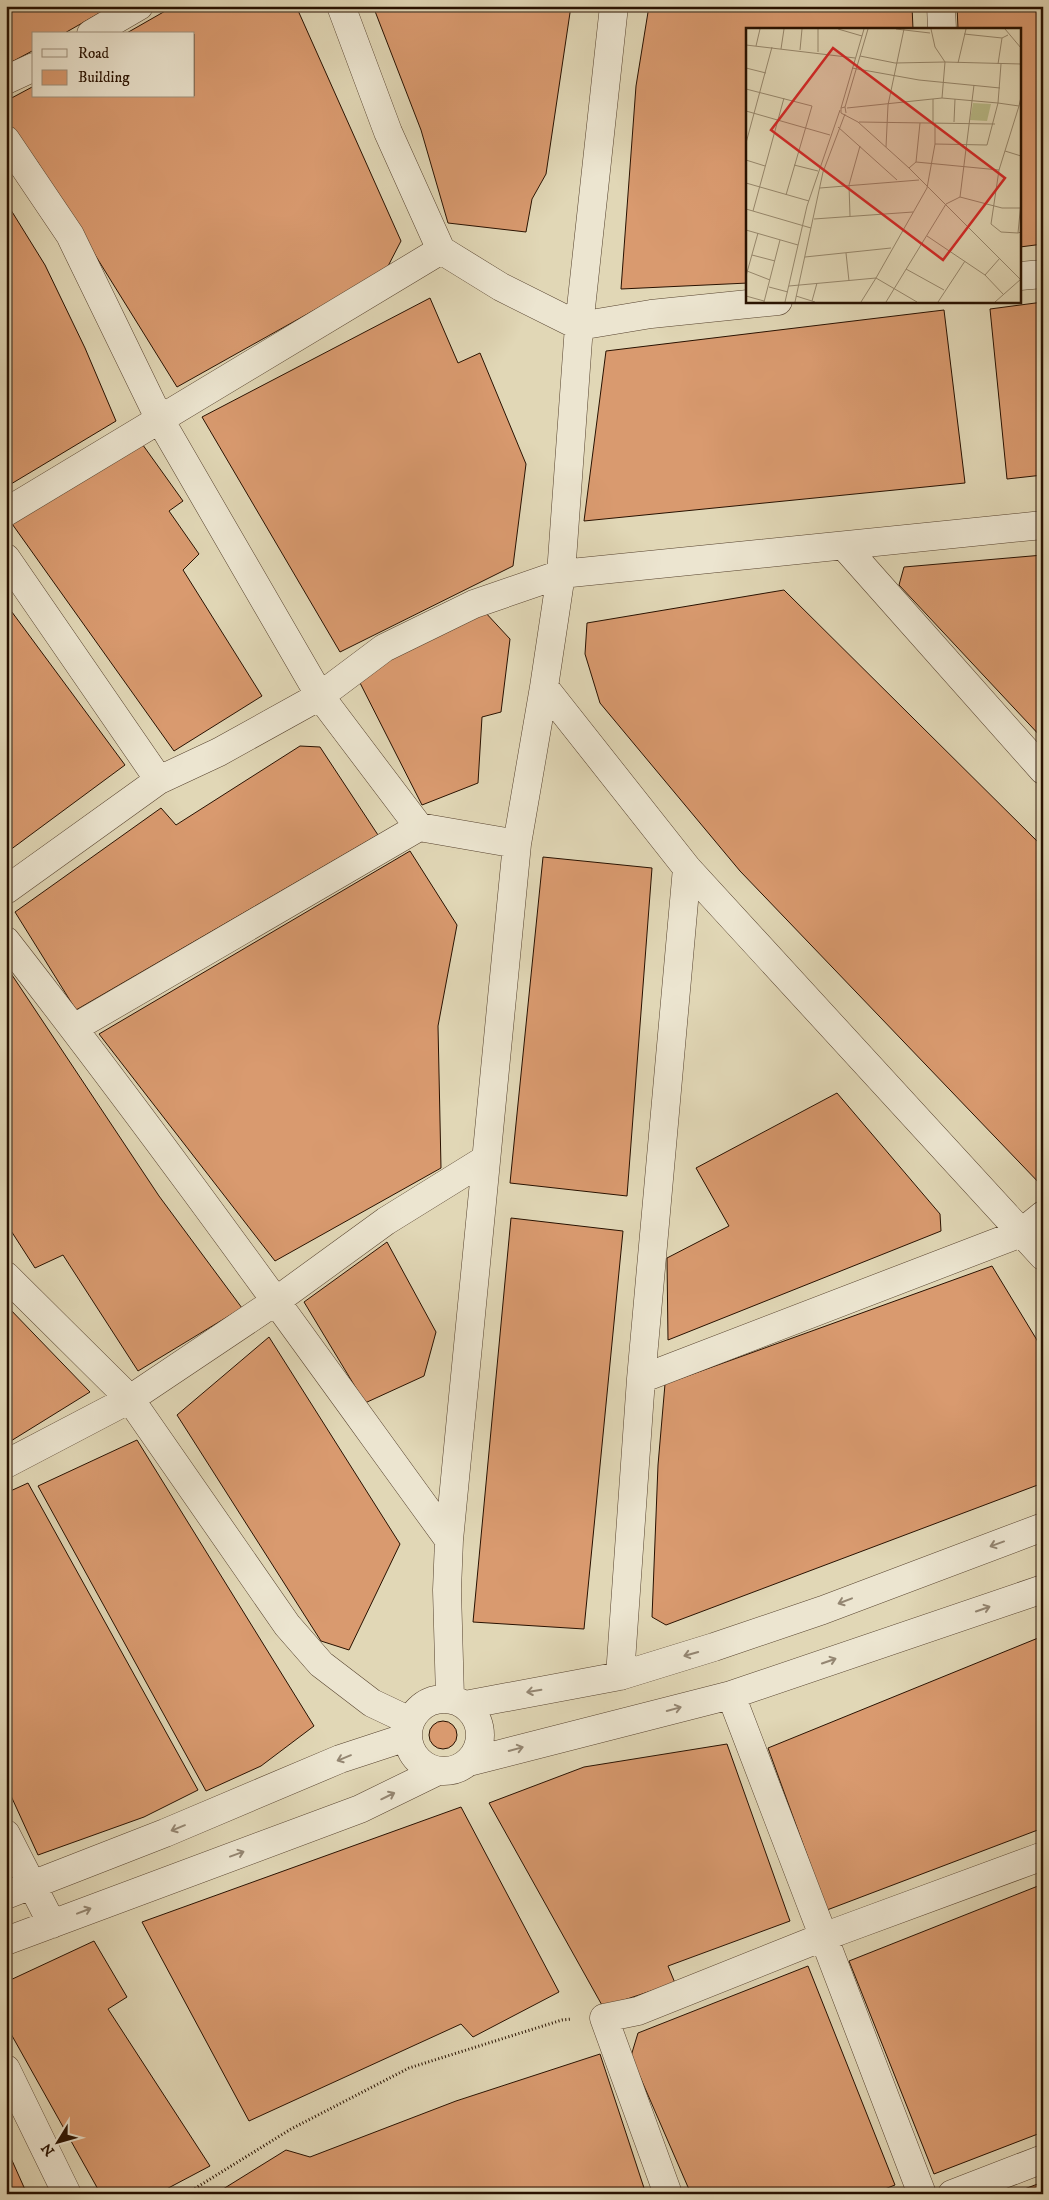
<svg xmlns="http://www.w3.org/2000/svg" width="1049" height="2200" font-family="'IM FELL DW Pica',serif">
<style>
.building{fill:#d99a6f;stroke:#281100}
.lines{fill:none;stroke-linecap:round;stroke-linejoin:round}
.minor-casing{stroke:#56422e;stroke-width:29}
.path{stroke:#281100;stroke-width:3;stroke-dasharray:1 2.5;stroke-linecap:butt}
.minor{stroke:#ece5d0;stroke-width:28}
.oneway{stroke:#948672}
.inset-road{fill:none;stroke:#97886d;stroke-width:1}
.view{fill:#d62828;fill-opacity:0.15;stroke:#d62828;stroke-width:2.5}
.inset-edge{fill:none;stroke:#281100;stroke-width:2.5}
</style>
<rect width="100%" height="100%" fill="#e1d7b6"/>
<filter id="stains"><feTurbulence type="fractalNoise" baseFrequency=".004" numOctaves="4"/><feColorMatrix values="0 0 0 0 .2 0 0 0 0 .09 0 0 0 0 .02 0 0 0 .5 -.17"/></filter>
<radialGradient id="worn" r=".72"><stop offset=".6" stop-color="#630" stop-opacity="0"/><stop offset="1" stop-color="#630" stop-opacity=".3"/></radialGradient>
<!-- building -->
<path class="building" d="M 6,6 L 112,6 L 63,34 L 34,34 L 34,50 L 6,65 Z
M 174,6 L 296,6 L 401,241 L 386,270 L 177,387 L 38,163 L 6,120 L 6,101 L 34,86 L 34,96 L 194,96 L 194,34 L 125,34 Z
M 373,6 L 571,6 L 546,174 L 532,199 L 526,232 L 448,223 L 421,130 Z
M 649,6 L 912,6 L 913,29 L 748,29 L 748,283 L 621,289 L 636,86 Z
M 957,6 L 1043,6 L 1043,244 L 1020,247 L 1020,29 L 958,29 Z
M 6,202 L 45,265 L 85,348 L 116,421 L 6,487 Z
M 430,298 L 458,363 L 480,353 L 526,464 L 513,566 L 340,652 L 202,417 Z
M 1043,302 L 1043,475 L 1007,479 L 990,309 Z
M 944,310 L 965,483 L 584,521 L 606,351 Z
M 140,441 L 183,501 L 169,511 L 199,554 L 183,570 L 262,696 L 174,751 L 10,521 Z
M 1043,555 L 1043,739 L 899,585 L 904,567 Z
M 784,590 L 1043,847 L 1043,1187 L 740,871 L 600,703 L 585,654 L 587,623 Z
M 6,604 L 125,765 L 6,853 Z
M 484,611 L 510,639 L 501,712 L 482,717 L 478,783 L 422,805 L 357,677 Z
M 300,746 L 320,747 L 378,835 L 76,1010 L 15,912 L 161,808 L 176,825 Z
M 410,851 L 457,925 L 438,1026 L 441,1168 L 275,1261 L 99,1034 Z
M 543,857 L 652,868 L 627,1196 L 510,1183 Z
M 6,966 L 159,1196 L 242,1308 L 138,1371 L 63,1255 L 35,1268 L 6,1223 Z
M 837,1093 L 940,1214 L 941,1231 L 668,1340 L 667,1258 L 729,1226 L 696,1168 Z
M 511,1218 L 623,1231 L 584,1629 L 473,1622 Z
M 387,1242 L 436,1332 L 424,1376 L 365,1403 L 304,1302 Z
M 992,1266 L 1043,1350 L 1043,1483 L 666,1625 L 652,1617 L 658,1465 L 665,1384 Z
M 6,1305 L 90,1392 L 6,1444 Z
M 269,1337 L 400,1544 L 349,1650 L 321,1641 L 177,1415 Z
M 137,1440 L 314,1726 L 261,1766 L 206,1791 L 38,1486 Z
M 28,1483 L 198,1790 L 144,1817 L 38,1855 L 6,1785 L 6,1493 Z
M 1043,1636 L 1043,1828 L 827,1910 L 768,1748 Z
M429 1735a14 14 0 1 1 28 0a14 14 0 1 1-28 0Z
M 727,1744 L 790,1921 L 668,1966 L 675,1983 L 603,2007 L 489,1803 L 584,1767 Z
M 461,1807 L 559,1992 L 473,2037 L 461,2024 L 249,2121 L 142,1922 Z
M 1043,1884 L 1043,2132 L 934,2174 L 849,1961 Z
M 94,1941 L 127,1997 L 108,2009 L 210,2166 L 157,2194 L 102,2194 L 99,2191 L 6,2025 L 6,1982 Z
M 808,1966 L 895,2185 L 872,2194 L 691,2194 L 631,2056 L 638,2033 Z
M 600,2054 L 646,2194 L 215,2194 L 286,2150 L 310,2157 L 456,2101 Z
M 6,2147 L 27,2194 L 6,2194 Z
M 1043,2182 L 1043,2194 L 1011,2194 Z"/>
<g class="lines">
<!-- minor casing -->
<g class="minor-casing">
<path id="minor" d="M 341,6 L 388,132 L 441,250 L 501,287 L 579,326 L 651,314 L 778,301
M 941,6 L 942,29
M 91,34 L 139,6
M 6,80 L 34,67
M 6,140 L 70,235 L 159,418 L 320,696 L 419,827
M 1020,276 L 1043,274
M 6,512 L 441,250
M 845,547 L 1043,770
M 6,558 L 159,780 L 219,752 L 320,696 L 384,648 L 474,604 L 561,574 L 1043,525
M 544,687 L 687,868 L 1043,1256
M 6,890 L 159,780
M 6,941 C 159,1137 303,1339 449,1540
M 74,1028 L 419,827 L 517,844
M 6,1276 L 130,1399 L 287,1625 L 321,1664 L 372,1703 L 410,1721
M 641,1379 L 1021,1233 L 1043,1215
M 6,1464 L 130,1399 L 276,1301 L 386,1221 L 486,1159
M 620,1676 L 641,1379 L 687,868
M 731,1695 L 922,2194
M 450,1698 L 447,1590 L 449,1540 L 517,844 L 544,687 L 561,574 L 579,326 L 614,6
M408 1735a36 36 0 1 1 72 0a36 36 0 1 1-72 0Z
M 465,1705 L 620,1676 L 714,1647 L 823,1610 L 1043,1527
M 469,1762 L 731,1695 L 1043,1589
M 6,1834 L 52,1924
M 6,1895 L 165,1833 L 340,1759 L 407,1737
M 6,1941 L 360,1809 L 438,1771
M 6,2069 L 67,2194
M 668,2194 L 604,2018 L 638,2011 L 823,1937 L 1043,1856
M 952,2194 L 1043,2159"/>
</g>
<!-- path -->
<path class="path" d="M 186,2194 L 291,2129 L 409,2068 L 562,2020 L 572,2019"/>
<!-- minor -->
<use href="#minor" class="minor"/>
</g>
<!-- one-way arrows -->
<defs><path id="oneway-shaft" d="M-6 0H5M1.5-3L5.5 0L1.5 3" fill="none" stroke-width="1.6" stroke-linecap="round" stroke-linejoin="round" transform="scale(1.25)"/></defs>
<g class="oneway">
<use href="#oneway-shaft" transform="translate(997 1544) rotate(160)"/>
<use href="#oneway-shaft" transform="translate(845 1601) rotate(159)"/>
<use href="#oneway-shaft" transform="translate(983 1609) rotate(-19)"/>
<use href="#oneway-shaft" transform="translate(691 1654) rotate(164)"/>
<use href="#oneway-shaft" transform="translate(829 1661) rotate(-19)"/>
<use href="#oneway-shaft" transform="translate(534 1691) rotate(171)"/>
<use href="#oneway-shaft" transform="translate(674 1709) rotate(-15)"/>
<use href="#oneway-shaft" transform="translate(516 1749) rotate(-15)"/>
<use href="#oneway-shaft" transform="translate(344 1758) rotate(158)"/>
<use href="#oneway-shaft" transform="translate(388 1796) rotate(-26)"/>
<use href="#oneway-shaft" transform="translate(178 1828) rotate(158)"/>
<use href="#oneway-shaft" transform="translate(237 1854) rotate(-20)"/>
<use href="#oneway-shaft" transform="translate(84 1911) rotate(-21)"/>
</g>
<!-- overview -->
<g transform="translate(746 28)">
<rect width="275" height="275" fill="#e1d7b6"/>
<path d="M 227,75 L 245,76 L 241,93 L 224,92 Z" fill="#b9bc89"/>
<path class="inset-road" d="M 72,1 L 72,24M 92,1 L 116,8M 150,1 L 184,5M 185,1 L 189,19 L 199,34 L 275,36M 259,1 L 275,20M 218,6 L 256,10 L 262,7M 0,17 L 109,30M 10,18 L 14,1M 35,21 L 38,1M 54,22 L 56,1M 114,28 L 149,35 L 199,34 L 196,70M 212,35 L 220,1M 252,36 L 256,10M 255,36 L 252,75 L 273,78 L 275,69M 0,40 L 20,45M 106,40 L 173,52 L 254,60M 0,61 L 66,78 L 40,167M 99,79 L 122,1M 95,80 L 118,1M 101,80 L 196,70 L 252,75 L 241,117 L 189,116 L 181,160 L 130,250 L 171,274M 0,83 L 84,107M 100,85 L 99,79 L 95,80 L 95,85 L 112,94 L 163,140 L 275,252M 113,94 L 249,96M 208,94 L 209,71M 187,95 L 187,71M 92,99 L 151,152M 0,115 L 26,19M 189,116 L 189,95M 140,119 L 142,77 L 158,1M 259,123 L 275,128M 0,132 L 19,138M 170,134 L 253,142 L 245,196 L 255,204 L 272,205M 48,137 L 72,143M 163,140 L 170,134 L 174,95M 253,142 L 273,78M 0,155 L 63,173M 74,160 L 173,152M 214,169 L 228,57M 275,174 L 272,205 L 275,204M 0,181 L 65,200M 7,183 L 38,70M 104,188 L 103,157 L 114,118M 68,191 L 167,184M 0,202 L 52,217M 181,208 L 239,247 L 257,266M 100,225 L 103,253M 6,227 L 29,233M 59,229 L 145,220M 160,241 L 198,262M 1,243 L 24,252M 239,247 L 254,230M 0,248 L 12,205M 43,258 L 130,250M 23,259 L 42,264M 0,268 L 18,273M 50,268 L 69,274M 66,273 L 71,255M 18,274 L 34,212M 39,274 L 61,178 L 94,82M 49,274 L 77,144 L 99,86M 115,274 L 130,250M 140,274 L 200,176 L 214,169 L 256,180 L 275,180M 192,274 L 219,233M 249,274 L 275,251"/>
<path class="view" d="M 87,20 L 259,150 L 197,232 L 25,102 Z"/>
<rect width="275" height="275" class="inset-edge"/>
</g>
<!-- margin -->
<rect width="1049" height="2200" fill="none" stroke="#e1d7b6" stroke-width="25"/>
<rect x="8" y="8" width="1034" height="2185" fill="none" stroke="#281100" stroke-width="2.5"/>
<rect x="12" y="12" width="1024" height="2175" fill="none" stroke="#281100"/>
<!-- legend -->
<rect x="32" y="32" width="162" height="65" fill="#ece5d0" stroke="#9e907d"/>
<rect x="42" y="49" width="25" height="8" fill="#ece5d0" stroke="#9e907d"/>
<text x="78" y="58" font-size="15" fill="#281100">Road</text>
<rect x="42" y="70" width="25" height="15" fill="#d99a6f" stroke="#9e907d"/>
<text x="78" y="82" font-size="15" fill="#281100">Building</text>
<!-- north arrow -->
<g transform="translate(58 2142) rotate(233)" stroke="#ece5d0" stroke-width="4" paint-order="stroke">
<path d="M0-4L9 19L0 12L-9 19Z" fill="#281100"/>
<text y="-8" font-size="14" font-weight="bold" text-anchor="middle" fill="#281100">N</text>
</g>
<rect width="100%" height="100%" filter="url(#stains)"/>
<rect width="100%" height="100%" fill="url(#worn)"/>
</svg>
